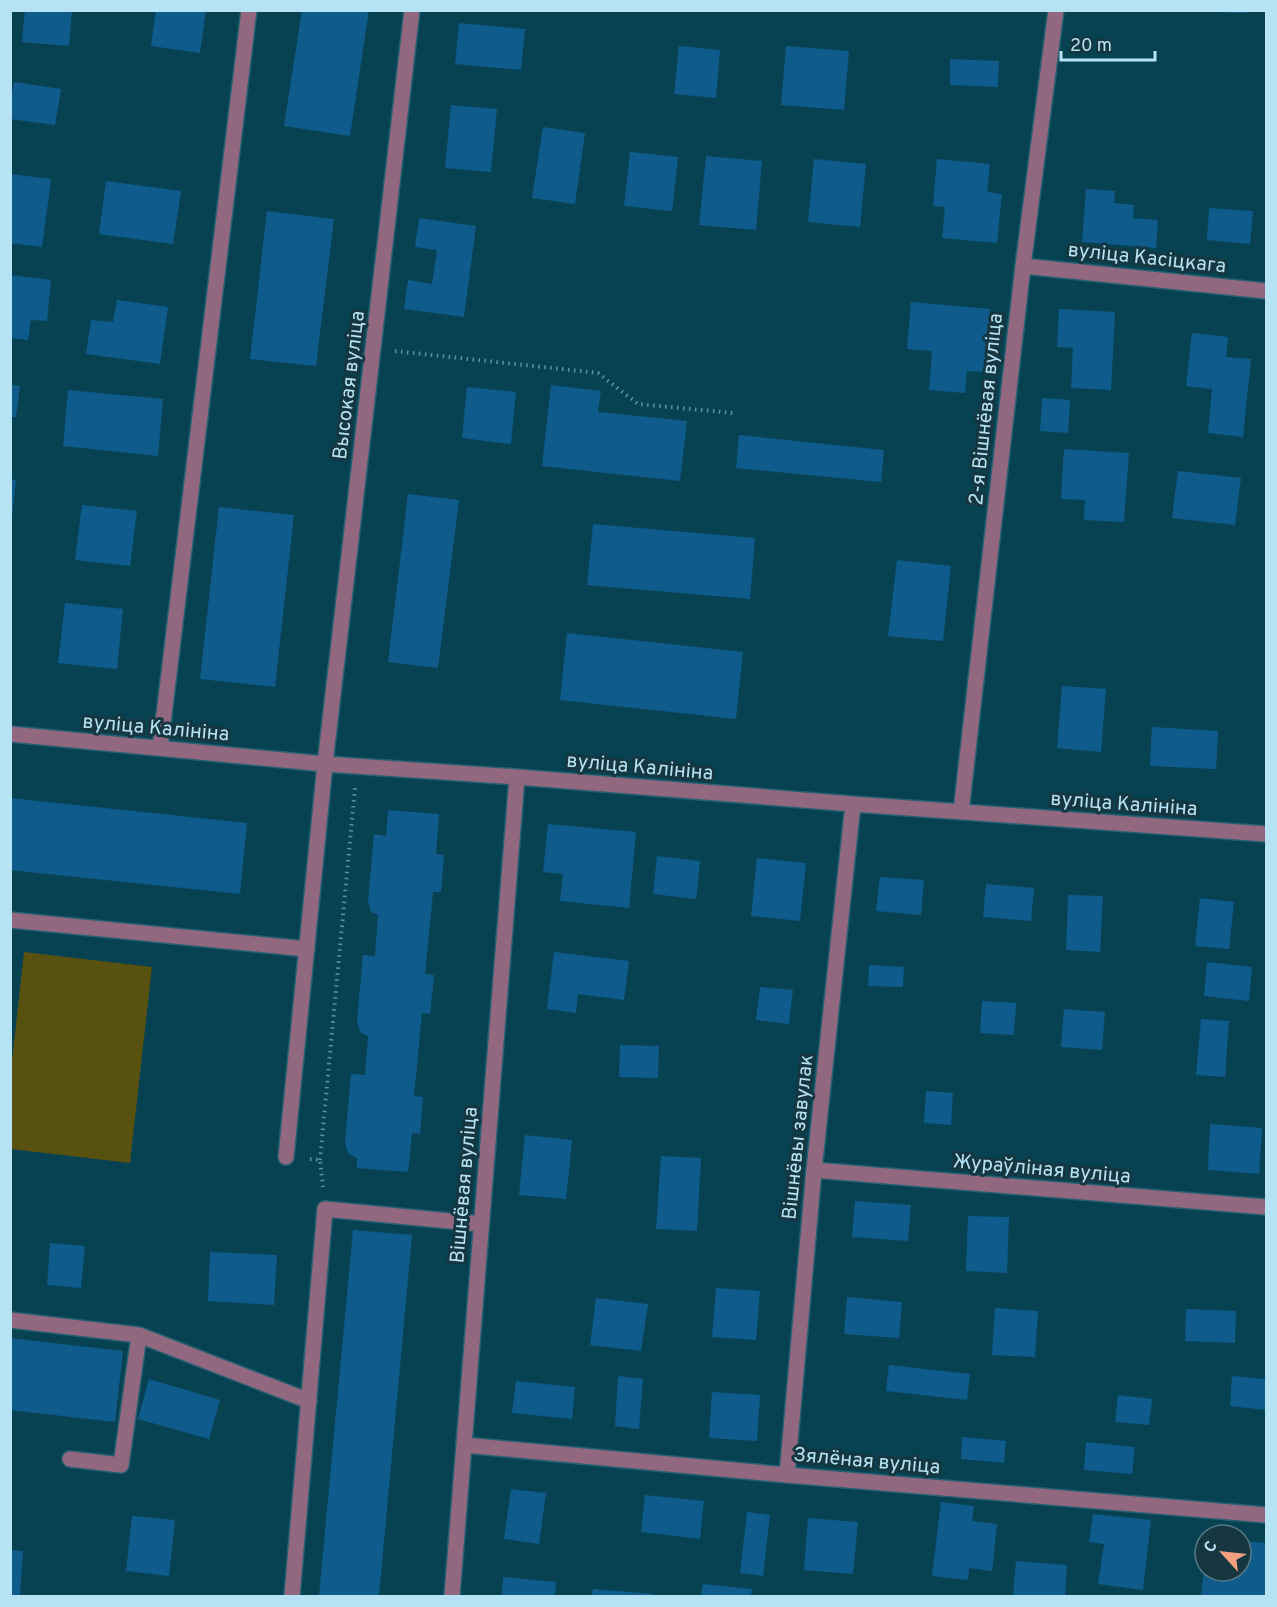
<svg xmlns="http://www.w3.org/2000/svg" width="1277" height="1607" font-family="Overpass,sans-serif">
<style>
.green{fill:#585110}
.building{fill:#0f5c8c}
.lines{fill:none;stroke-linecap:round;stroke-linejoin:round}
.minor-casing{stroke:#265f70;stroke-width:18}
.path{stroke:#5e92a3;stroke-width:4;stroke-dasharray:1.5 4.5;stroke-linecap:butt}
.minor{stroke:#926780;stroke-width:15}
.labels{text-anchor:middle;stroke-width:6;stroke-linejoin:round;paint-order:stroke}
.street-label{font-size:20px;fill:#b6e3f4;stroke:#163640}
</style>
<rect width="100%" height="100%" fill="#074253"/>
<!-- green -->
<path class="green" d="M 24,952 L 152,967 L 130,1163 L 11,1149 L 11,1070 Z"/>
<!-- building -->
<path class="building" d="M 25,10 L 72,10 L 69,46 L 22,42 Z
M 156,10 L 206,10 L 200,53 L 151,46 Z
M 302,10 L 369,10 L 350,136 L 284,126 Z
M 1217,10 L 1247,10 L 1247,13 L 1217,12 Z
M 459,23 L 525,29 L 521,70 L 455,64 Z
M 679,46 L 720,50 L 716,98 L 674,94 Z
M 786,46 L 849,51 L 844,110 L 781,105 Z
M 950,59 L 999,61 L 998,87 L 950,85 Z
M 14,82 L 61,89 L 55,125 L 10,119 L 10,104 Z
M 451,105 L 497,109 L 491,172 L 445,168 Z
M 543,127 L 585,133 L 575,204 L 532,198 Z
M 630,152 L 678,157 L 672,211 L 624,206 Z
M 706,156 L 762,161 L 756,230 L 699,225 Z
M 814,159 L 866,164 L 860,227 L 808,222 Z
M 937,159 L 990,164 L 987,192 L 1002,194 L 997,243 L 942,238 L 945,207 L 933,206 Z
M 10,174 L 51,179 L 42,247 L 10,243 Z
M 106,181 L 181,191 L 173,244 L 99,234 Z
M 1086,189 L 1115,191 L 1114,203 L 1134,205 L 1133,218 L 1158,220 L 1156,248 L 1082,242 Z
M 1209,208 L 1253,211 L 1250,244 L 1207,240 Z
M 267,211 L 334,219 L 316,366 L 250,359 Z
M 419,218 L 476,226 L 464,317 L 404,309 L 408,280 L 432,284 L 437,250 L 415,247 Z
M 10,275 L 51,280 L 47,321 L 31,320 L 28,340 L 10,338 Z
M 117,300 L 168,307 L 160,364 L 86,354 L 91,320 L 113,322 Z
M 911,302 L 990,309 L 984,372 L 967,371 L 965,393 L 929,390 L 932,351 L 907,349 Z
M 1059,309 L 1115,312 L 1111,390 L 1071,388 L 1073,348 L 1057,347 Z
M 1192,333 L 1228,337 L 1226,357 L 1251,359 L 1243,437 L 1208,433 L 1212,389 L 1186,386 Z
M 10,385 L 20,386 L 16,417 L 10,417 Z
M 551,385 L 601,391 L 598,412 L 687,421 L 680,481 L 542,466 Z
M 467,387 L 516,392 L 511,444 L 462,438 Z
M 68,390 L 163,399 L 158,456 L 63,446 Z
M 1042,398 L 1070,400 L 1068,433 L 1040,431 Z
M 739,435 L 884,450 L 881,482 L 736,468 Z
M 1064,449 L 1129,453 L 1124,522 L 1084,520 L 1085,500 L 1061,499 Z
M 1178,471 L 1241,478 L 1235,525 L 1172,518 Z
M 10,479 L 16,480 L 12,517 L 10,517 Z
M 408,494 L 459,500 L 438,668 L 388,662 Z
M 82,505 L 137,511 L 130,566 L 75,560 Z
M 219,507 L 294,515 L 275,687 L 200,679 Z
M 593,524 L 755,538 L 750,599 L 587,585 Z
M 897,560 L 951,566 L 943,641 L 888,636 Z
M 65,603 L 123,609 L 117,669 L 58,663 Z
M 567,633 L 743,652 L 736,719 L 560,700 Z
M 1062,686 L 1106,689 L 1101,752 L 1057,748 Z
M 1152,727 L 1218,731 L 1216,769 L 1150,766 Z
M 10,798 L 247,823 L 240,894 L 10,870 Z
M 388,810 L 439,814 L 436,854 L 444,855 L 441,892 L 433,892 L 425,974 L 434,975 L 430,1014 L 422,1013 L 414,1096 L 423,1097 L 420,1134 L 412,1133 L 408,1172 L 357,1168 L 357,1158 L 348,1153 L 345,1142 L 351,1074 L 365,1075 L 368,1036 L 360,1032 L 357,1021 L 363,955 L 375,956 L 378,915 L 371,912 L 368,901 L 374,834 L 386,836 Z
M 548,824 L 636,832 L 629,908 L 560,901 L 563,874 L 543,872 Z
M 657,856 L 700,861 L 696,899 L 653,894 Z
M 757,858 L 806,863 L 800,921 L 751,916 Z
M 880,877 L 924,880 L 921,915 L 876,911 Z
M 986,884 L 1034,888 L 1031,921 L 983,917 Z
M 1068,895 L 1103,896 L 1100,952 L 1066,950 Z
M 1200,898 L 1234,902 L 1229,949 L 1195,946 Z
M 554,952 L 629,961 L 624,1000 L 578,994 L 576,1013 L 547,1009 Z
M 1207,962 L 1252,967 L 1249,1001 L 1204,996 Z
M 869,965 L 904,967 L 903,987 L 868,986 Z
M 760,987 L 793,990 L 789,1024 L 756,1020 Z
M 982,1001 L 1016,1003 L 1014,1035 L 980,1033 Z
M 1064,1009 L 1105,1012 L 1102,1050 L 1061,1047 Z
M 1201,1019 L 1229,1021 L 1225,1077 L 1196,1075 Z
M 620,1045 L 659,1046 L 658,1078 L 619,1077 Z
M 926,1091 L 953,1093 L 951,1125 L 924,1123 Z
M 1210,1124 L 1262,1128 L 1259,1174 L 1208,1170 Z
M 525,1135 L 572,1140 L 566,1199 L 519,1195 Z
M 661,1156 L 701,1158 L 697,1231 L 656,1229 Z
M 855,1201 L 911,1205 L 908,1241 L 852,1237 Z
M 968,1216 L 1009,1217 L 1007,1273 L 966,1271 Z
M 353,1230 L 412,1235 L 379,1596 L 319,1596 Z
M 50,1243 L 85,1246 L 81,1288 L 47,1285 Z
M 210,1252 L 277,1255 L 274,1305 L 208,1301 Z
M 716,1288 L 760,1291 L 756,1340 L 712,1337 Z
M 847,1297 L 902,1302 L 899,1338 L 844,1334 Z
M 596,1298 L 648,1304 L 641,1351 L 590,1345 Z
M 995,1308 L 1038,1311 L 1035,1357 L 992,1355 Z
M 1186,1309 L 1236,1311 L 1235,1343 L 1185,1341 Z
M 10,1338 L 123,1351 L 115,1422 L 10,1410 Z
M 889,1365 L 970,1374 L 967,1400 L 886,1391 Z
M 618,1376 L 643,1379 L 639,1429 L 615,1426 Z
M 1232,1376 L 1266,1379 L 1266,1410 L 1230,1406 Z
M 149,1379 L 220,1400 L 209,1439 L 138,1419 Z
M 516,1381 L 575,1387 L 572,1419 L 512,1413 Z
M 712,1392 L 760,1395 L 757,1441 L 709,1438 Z
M 1118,1395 L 1152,1399 L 1149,1425 L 1115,1422 Z
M 962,1437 L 1006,1441 L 1004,1463 L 961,1459 Z
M 1086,1442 L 1135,1447 L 1132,1474 L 1084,1470 Z
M 511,1489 L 546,1493 L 539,1544 L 504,1539 Z
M 645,1495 L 704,1501 L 700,1539 L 641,1532 Z
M 941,1502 L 974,1506 L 972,1521 L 997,1524 L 992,1571 L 969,1568 L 968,1580 L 932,1576 Z
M 747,1512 L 770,1515 L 763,1576 L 740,1573 Z
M 1093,1514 L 1151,1520 L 1143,1590 L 1098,1584 L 1104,1544 L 1089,1542 Z
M 132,1516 L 175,1520 L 169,1576 L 126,1571 Z
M 808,1518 L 858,1522 L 853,1574 L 804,1570 Z
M 1241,1541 L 1266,1543 L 1266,1596 L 1201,1596 L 1204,1571 L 1241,1571 Z
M 10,1550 L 23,1551 L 20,1596 L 10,1596 Z
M 1016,1561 L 1067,1565 L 1065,1596 L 1013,1596 Z
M 503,1577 L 556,1582 L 555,1596 L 502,1596 Z
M 703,1584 L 752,1589 L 751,1596 L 701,1596 Z
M 593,1589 L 654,1594 L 654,1596 L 592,1596 Z"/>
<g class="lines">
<!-- minor casing -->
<g class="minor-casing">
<path id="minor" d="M 1023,266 L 1266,291
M 10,734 L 325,764 L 517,777 L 853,804 L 1266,834
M 160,748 L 249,10
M 961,812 L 1023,266 L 1056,10
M 10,920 L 307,949
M 286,1157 L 325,764 L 412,10
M 814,1170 L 1266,1207
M 10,1320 L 139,1335 L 309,1401
M 464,1445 L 787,1475 L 1266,1515
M 70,1459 L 121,1465 L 139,1335
M 787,1475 L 814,1170 L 853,804
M 292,1596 L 325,1209 L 481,1224
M 452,1596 L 517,777"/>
</g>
<!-- path -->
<path class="path" d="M 395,351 L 598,373 L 638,404 L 733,413
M 310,1159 L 320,1160 L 323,1187
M 320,1160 L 355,788"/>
<!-- minor -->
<use href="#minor" class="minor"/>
</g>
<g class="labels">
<!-- street labels -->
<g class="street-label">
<text transform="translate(1147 257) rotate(6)" y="7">вуліца Касіцкага</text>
<text transform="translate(348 385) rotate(-83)" y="7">Высокая вуліца</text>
<text transform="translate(985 409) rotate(-84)" y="7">2-я Вішнёвая вуліца</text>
<text transform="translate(156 727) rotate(5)" y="7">вуліца Калініна</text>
<text transform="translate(640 766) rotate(5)" y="7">вуліца Калініна</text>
<text transform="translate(1124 803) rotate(4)" y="7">вуліца Калініна</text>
<text transform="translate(797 1137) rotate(-84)" y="7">Вішнёвы завулак</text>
<text transform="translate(1042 1168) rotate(5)" y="7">Жураўліная вуліца</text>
<text transform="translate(463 1185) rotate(-85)" y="7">Вішнёвая вуліца</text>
<text transform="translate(867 1460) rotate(5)" y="7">Зялёная вуліца</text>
</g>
</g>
<!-- border -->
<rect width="1277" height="1607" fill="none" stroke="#b6e3f4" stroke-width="24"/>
<!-- north arrow -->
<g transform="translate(1223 1553) rotate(297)"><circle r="28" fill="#163640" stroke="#567b88" stroke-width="1.5"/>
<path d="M0-4.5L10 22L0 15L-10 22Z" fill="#f2a07f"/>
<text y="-9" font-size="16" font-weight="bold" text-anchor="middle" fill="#b6e3f4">С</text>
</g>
<!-- scale -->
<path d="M1061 51v9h94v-9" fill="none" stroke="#b6e3f4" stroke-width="3"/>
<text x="1070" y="51" font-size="18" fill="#b6e3f4" stroke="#163640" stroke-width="4.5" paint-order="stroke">20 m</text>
</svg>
